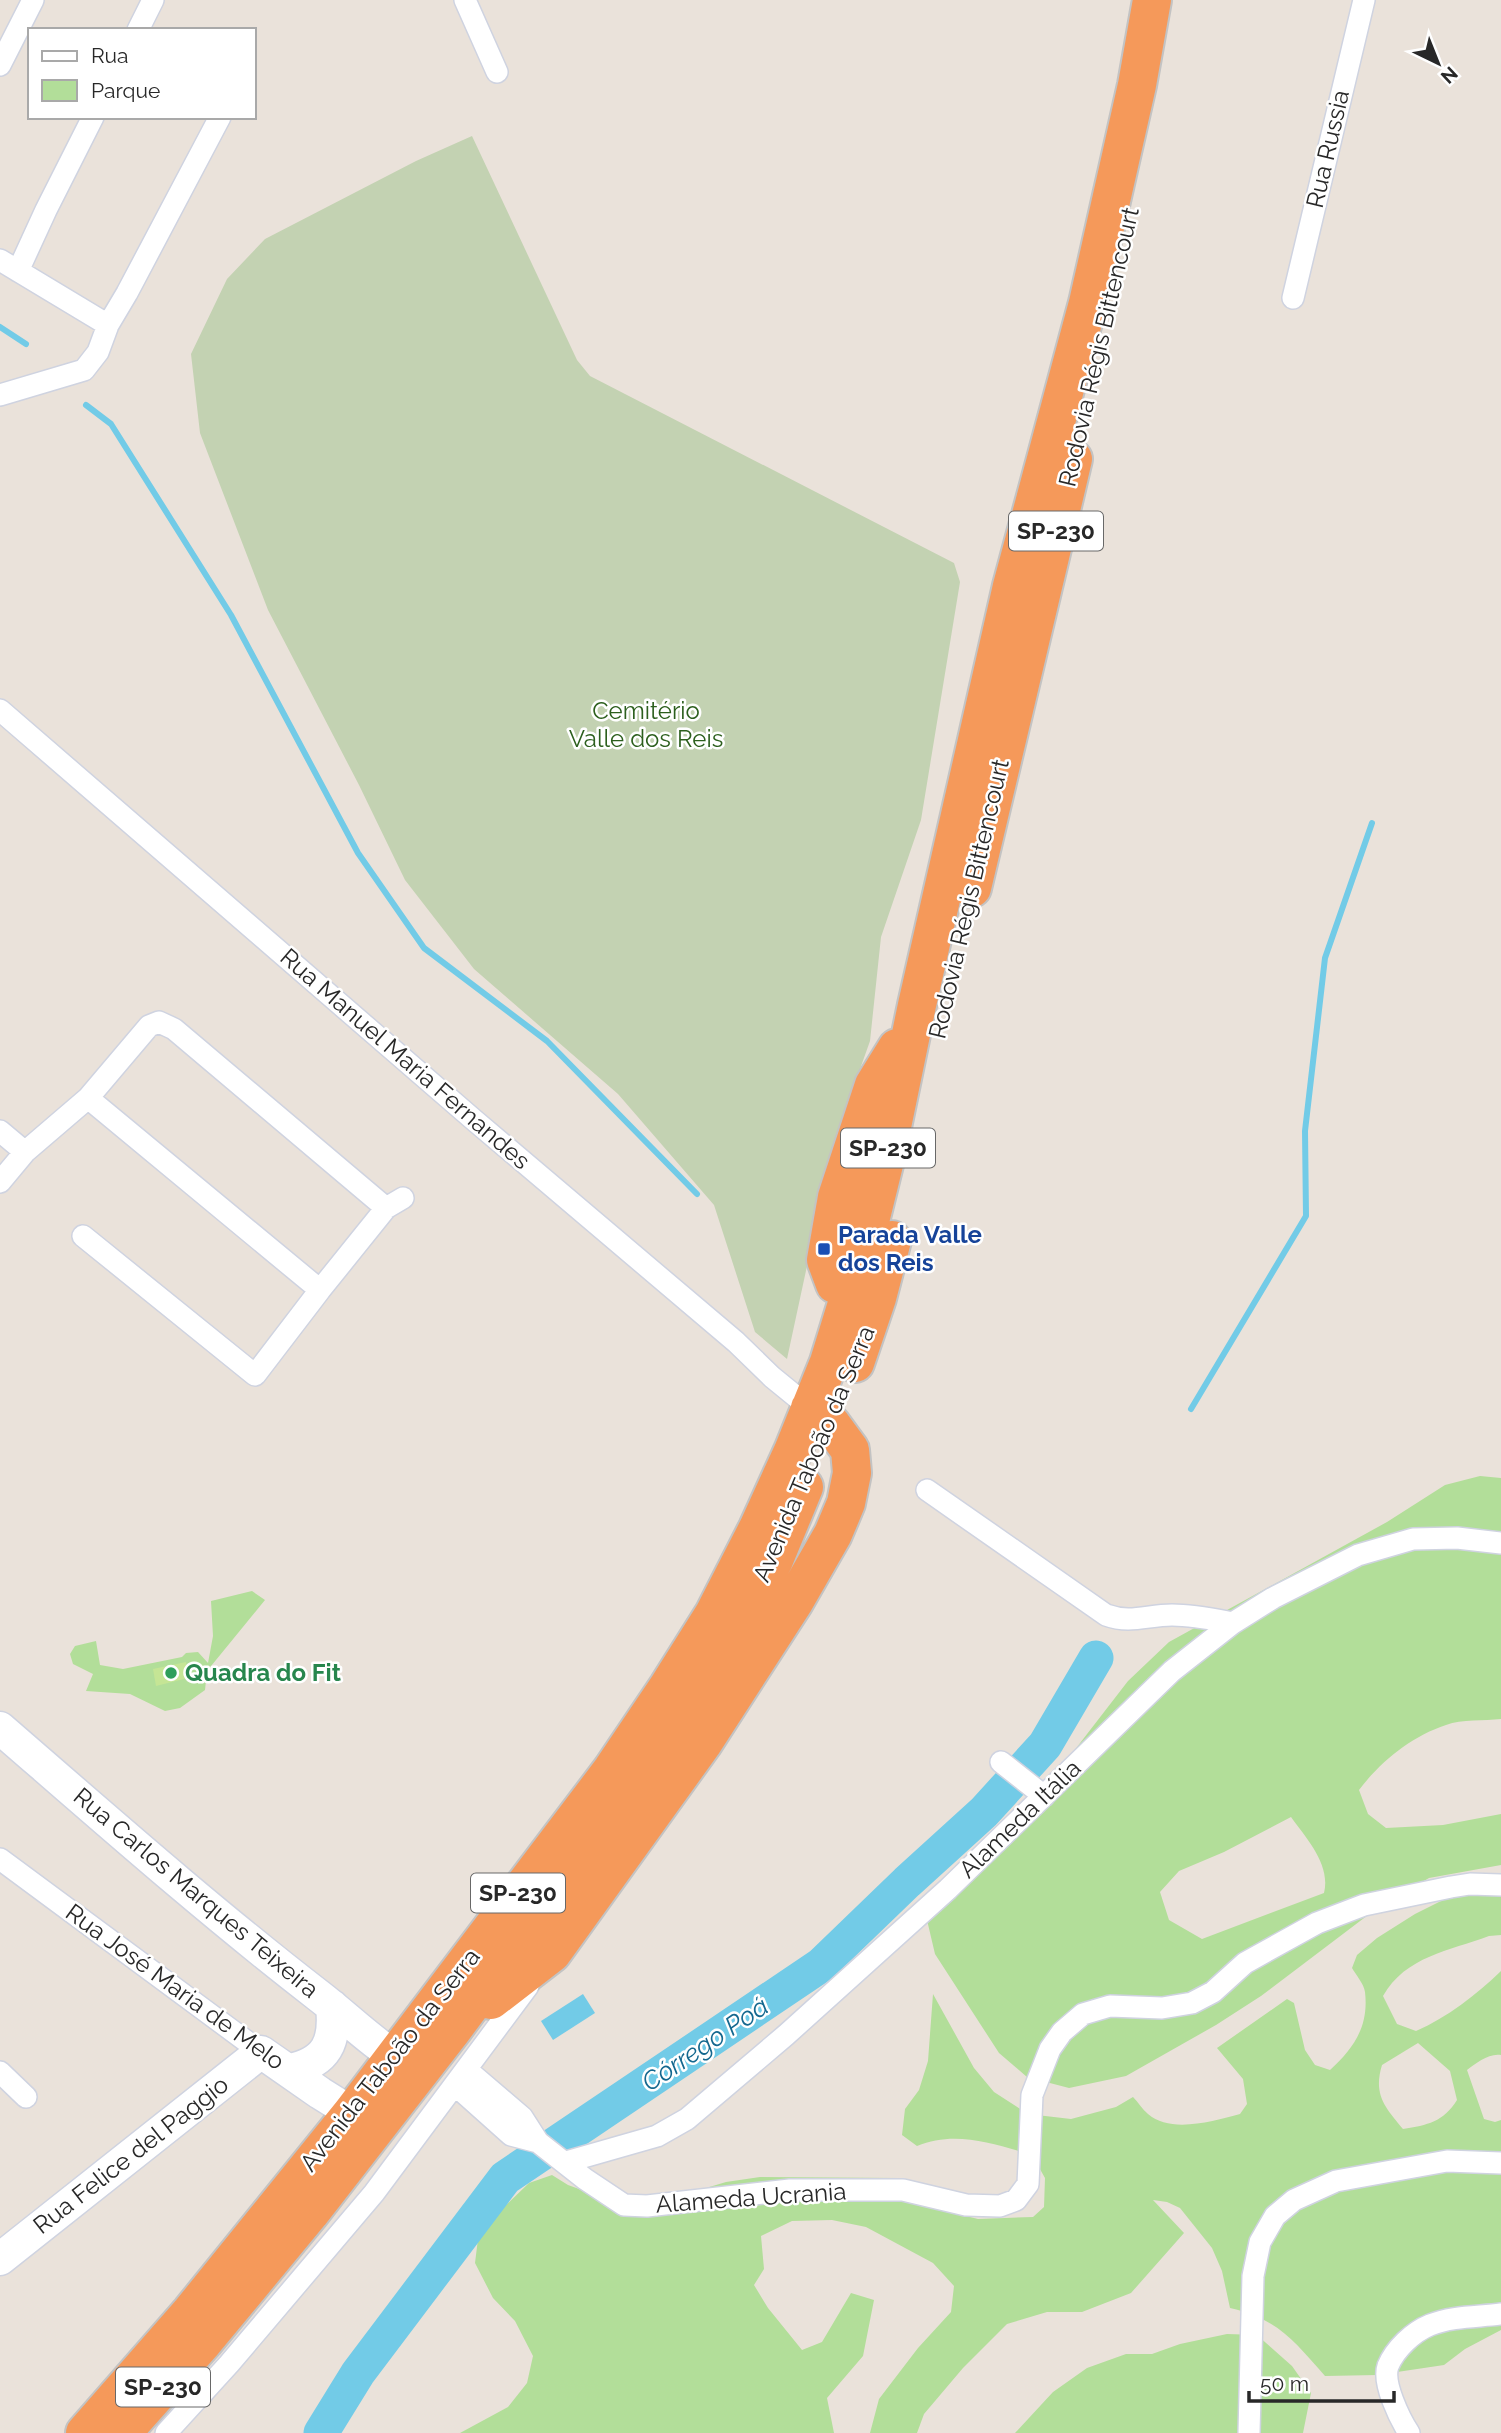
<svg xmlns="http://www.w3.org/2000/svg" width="1501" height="2433" font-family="Raleway,sans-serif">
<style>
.green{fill:#b2de99;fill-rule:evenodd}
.cemetery{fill:#c3d2b2}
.pitch{fill:#c5e595}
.water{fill:#72cbe7}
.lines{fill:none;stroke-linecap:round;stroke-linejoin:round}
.stream{stroke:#72cbe7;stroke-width:6}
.river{stroke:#72cbe7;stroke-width:35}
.street-casing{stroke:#cfd3e0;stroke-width:24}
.secondary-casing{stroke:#cfd3e0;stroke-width:35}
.highway-casing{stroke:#c3c3c3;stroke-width:42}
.street{stroke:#fff;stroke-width:21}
.secondary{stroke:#fff;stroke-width:32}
.highway{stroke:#f5995a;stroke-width:38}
.transit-dot{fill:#1a4fb4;stroke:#fff;stroke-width:2.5}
.leisure-dot{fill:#2e9e5b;stroke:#fff;stroke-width:2.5}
.labels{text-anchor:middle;stroke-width:5;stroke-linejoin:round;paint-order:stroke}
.shield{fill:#fff;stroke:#686868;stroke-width:2}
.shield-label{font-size:23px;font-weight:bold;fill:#282828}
.street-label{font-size:24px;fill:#282828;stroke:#fff}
.park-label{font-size:24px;fill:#2c5f1d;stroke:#fff}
.transit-label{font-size:24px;font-weight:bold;fill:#164399;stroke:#fff;text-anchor:start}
.leisure-label{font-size:24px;font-weight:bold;fill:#27864d;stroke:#fff;text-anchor:start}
.water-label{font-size:26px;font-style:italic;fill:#14688f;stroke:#fff}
</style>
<rect width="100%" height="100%" fill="#eae2da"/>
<!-- green -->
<path class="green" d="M 1480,1476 L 1501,1478 L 1501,1719 C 1484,1721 1462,1719 1446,1725 C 1412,1736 1380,1762 1359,1790 L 1368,1814 L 1386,1828 L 1443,1825 L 1501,1814 L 1501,1865 L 1429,1878 L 1372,1912 L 1261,1996 L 1216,2025 L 1126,2076 L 1069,2088 L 1027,2077 L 999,2053 L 935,1954 L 927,1920 L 1060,1769 L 1128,1681 L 1169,1642 L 1387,1522 L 1445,1485 ZM 1291,1817 C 1307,1839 1331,1865 1324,1893 L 1202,1939 L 1169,1920 L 1160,1892 L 1179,1871 L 1224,1852 Z
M 252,1591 L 265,1600 L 207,1671 L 205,1690 L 180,1708 L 165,1711 L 130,1694 L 86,1691 L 93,1674 L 73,1664 L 70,1654 L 75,1646 L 96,1641 L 100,1665 L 123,1669 L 182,1657 L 186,1653 L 198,1652 L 208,1663 L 213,1636 L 211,1601 Z
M 1479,1893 L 1501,1896 L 1501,1935 L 1489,1936 C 1449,1951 1406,1956 1383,1996 L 1397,2024 L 1416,2031 C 1448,2017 1476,1995 1501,1971 L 1501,2055 C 1489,2053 1476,2063 1467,2070 L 1484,2119 L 1495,2122 L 1501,2120 L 1501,2330 L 1465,2349 L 1444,2365 L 1377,2375 L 1325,2376 C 1294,2341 1278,2319 1230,2308 L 1222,2271 L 1212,2248 L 1180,2208 L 1167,2202 L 1153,2200 L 1184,2233 L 1131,2293 L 1082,2312 L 1047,2312 L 1007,2324 L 963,2368 L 924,2414 L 917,2433 L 870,2433 L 879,2399 L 918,2348 L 951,2312 L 954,2286 L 933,2263 L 866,2227 L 832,2220 L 792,2221 L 761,2236 L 764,2269 L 754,2285 L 768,2308 L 802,2350 L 822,2342 L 851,2293 L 874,2300 L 863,2356 L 827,2398 L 834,2433 L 460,2433 L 508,2407 L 527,2383 L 533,2356 L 515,2321 L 493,2298 L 475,2263 L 479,2231 L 529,2183 L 552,2175 L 568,2185 L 607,2199 L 686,2194 L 726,2182 L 760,2177 L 898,2178 L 924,2190 L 958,2214 L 978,2219 L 1033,2217 L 1044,2207 L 1045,2178 L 1032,2155 C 995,2144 955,2130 917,2146 L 902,2135 L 905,2109 L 919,2090 L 928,2061 L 933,1994 L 974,2068 L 994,2092 L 1028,2114 L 1071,2119 L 1116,2107 L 1133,2097 C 1138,2102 1142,2109 1148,2114 C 1171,2134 1213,2121 1240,2114 L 1247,2104 L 1243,2079 L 1217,2048 L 1287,1999 L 1294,2003 L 1305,2050 L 1315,2065 L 1330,2070 C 1354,2048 1369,2026 1365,1992 C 1364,1984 1356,1975 1352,1968 L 1357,1955 L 1377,1938 L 1415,1914 L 1447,1898 ZM 1418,2043 L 1450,2071 L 1457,2100 C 1443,2122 1428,2125 1403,2129 C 1385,2107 1373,2095 1382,2065 Z
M 1227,2334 L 1257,2335 L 1292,2366 L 1311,2393 L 1303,2433 L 1015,2433 L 1053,2392 L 1087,2368 L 1126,2354 L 1152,2354 L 1180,2344 Z"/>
<!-- cemetery -->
<path class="cemetery" d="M 472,136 L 577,360 L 590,376 L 954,563 L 960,582 L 921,820 L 881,937 L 870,1041 L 833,1145 L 787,1359 L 755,1332 L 714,1205 L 618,1094 L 474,969 L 405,880 L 359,785 L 268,610 L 200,433 L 191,354 L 227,279 L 265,239 L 416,161 Z"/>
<!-- pitch -->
<path class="pitch" d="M 186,1662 L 188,1678 L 156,1686 L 153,1669 Z"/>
<!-- water -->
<path class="water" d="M 583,1994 L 595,2013 L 553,2040 L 541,2021 Z"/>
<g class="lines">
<!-- stream -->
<path class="stream" d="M 0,327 L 26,344
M 86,405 L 111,424 L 231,615 L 358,853 L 424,948 L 547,1041 L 697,1194
M 1191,1409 L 1306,1216 L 1305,1131 L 1325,958 L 1372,823"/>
<!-- river -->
<path class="river" d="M 321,2433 L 358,2373 L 505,2178 L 821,1965 L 907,1882 L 984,1812 L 1045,1745 L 1096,1658"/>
<!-- street casing -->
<g class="street-casing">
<path id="street" d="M 465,0 L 497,72
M 138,30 L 153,0
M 0,65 L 33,0
M 0,260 L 108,325 L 127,293 L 220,117
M 18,271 L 46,210 L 93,117
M 1293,298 L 1364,0
M 0,395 L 84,370 L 98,352 L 108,325
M 0,710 L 474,1120 L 736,1342 L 772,1377 L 810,1408
M 88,1098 L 320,1290
M 0,1131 L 25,1152
M 0,1182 L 25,1152 L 88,1098 L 149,1026 L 159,1022 L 174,1029 L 386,1208
M 83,1236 L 255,1375 L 320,1290 L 386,1208 L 403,1198
M 927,1490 L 1106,1615 C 1131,1624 1147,1615 1172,1615 C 1193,1615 1212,1619 1233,1623
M 1001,1762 L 1044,1796
M 0,1859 L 261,2052
M 467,2070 L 522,2117 L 538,2142 L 585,2179 L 624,2205 L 647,2206 L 790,2190 L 903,2190 L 966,2205 L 1000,2206 L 1016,2200 L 1028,2184 L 1032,2095 L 1050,2049 L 1062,2032 L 1083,2014 L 1110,2006 L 1162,2008 L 1192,2003 L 1213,1992 L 1245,1963 L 1317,1923 L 1364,1905 L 1451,1887 L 1470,1884 L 1501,1885
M 0,2072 L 26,2097
M 455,2085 L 511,2135 L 538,2142
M 566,2162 L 657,2136 L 687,2119 L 786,2035 L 948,1889 L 1172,1671 L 1233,1623 L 1273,1598 L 1358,1555 L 1413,1539 L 1457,1538 L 1501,1543
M 166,2433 L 229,2364 L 374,2193 L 528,1986
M 1249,2433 L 1253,2276 L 1260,2242 L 1275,2216 L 1294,2200 L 1336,2181 L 1447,2161 L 1501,2163
M 1409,2433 C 1400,2419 1382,2383 1388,2366 C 1395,2349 1413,2332 1430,2325 C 1452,2316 1478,2317 1501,2314"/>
</g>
<!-- secondary casing -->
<g class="secondary-casing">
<path id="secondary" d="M 0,1728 C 105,1819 209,1911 319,1996 C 345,2016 367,2038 394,2056
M 290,2070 C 327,2062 336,2042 332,2006
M 0,2259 L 261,2052 L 320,2093 L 352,2113"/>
</g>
<!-- highway casing -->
<g class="highway-casing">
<path id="highway" d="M 972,888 L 1073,459
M 869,1296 L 835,1284 L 826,1260 L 837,1197 L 874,1085 L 897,1048
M 855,1363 L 877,1298 L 892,1240
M 491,2000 L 552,1953 L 703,1743 L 794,1602 L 833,1534 L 846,1503 L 852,1473 L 850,1450 L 831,1424 L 810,1408
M 85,2433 L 191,2312 L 352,2113 L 612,1770 L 668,1687 L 714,1614 L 758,1528 L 793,1451 L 829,1362 L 861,1258 L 886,1156 L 917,1005 L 1012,586 L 1088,303 L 1137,85 L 1152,0
M 122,2433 L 204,2341 L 310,2213 L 453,2029 L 657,1756 L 757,1592 L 774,1560 L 804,1487"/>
</g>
<!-- street -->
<use href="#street" class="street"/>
<!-- secondary -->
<use href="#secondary" class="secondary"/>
<!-- highway -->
<use href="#highway" class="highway"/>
</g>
<!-- markers -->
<rect class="transit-dot" x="817" y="1242" width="14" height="14" rx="3.5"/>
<circle class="leisure-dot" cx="171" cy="1673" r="7"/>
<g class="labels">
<!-- shield labels -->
<g class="shield">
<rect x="1009" y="511.5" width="94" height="39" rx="5"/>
<rect x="841" y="1128.5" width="94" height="39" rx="5"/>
<rect x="471" y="1873.5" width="94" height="39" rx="5"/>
<rect x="116" y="2367.5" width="94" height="39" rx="5"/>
</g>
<g class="shield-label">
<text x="1056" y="539">SP-230</text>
<text x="888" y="1156">SP-230</text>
<text x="518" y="1901">SP-230</text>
<text x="163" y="2395">SP-230</text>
</g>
<!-- street labels -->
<g class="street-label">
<text transform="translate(1328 149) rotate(-77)" y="8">Rua Russia</text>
<text transform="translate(1099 347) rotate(-77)" y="8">Rodovia Régis Bittencourt</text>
<text transform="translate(969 899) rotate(-77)" y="8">Rodovia Régis Bittencourt</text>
<text transform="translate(405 1059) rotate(41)" y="8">Rua Manuel Maria Fernandes</text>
<text transform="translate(814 1454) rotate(-67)" y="8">Avenida Taboão da Serra</text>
<text transform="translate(1020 1819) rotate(-44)" y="8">Alameda Itália</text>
<text transform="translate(196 1893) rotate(40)" y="8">Rua Carlos Marques Teixeira</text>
<text transform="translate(175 1987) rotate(36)" y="8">Rua José Maria de Melo</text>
<text transform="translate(390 2060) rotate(-52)" y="8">Avenida Taboão da Serra</text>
<text transform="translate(131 2155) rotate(-38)" y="8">Rua Felice del Paggio</text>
<text transform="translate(751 2198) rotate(-4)" y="8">Alameda Ucrania</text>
</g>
<!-- park labels -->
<g class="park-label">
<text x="646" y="719">Cemitério<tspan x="646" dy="28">Valle dos Reis</tspan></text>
</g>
<!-- transit labels -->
<g class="transit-label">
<text x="838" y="1243">Parada Valle<tspan x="838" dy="28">dos Reis</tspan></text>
</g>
<!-- leisure labels -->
<g class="leisure-label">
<text x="185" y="1681">Quadra do Fit</text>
</g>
<!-- water labels -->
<g class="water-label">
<text transform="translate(705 2044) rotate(-34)" y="9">Córrego Poá</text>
</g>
</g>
<!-- legend -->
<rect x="28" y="28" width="228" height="91" fill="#ffffff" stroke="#a9a9a9" stroke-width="2"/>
<rect x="42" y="51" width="35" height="10" fill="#ffffff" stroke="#a9a9a9" stroke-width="2"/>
<text x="91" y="63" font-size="21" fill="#282828">Rua</text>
<rect x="42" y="80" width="35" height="21" fill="#b2de99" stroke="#a9a9a9" stroke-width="2"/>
<text x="91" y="98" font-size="21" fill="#282828">Parque</text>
<!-- north arrow -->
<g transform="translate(1438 63) rotate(137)" stroke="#ffffff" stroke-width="5" paint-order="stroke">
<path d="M0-5L12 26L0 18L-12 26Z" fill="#282828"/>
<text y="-10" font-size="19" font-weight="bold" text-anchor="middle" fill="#282828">N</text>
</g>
<!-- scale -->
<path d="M1249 2391v10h145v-10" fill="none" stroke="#282828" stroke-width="3.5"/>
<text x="1260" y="2391" font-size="21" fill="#282828" stroke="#ffffff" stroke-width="5" paint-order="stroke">50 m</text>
</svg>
